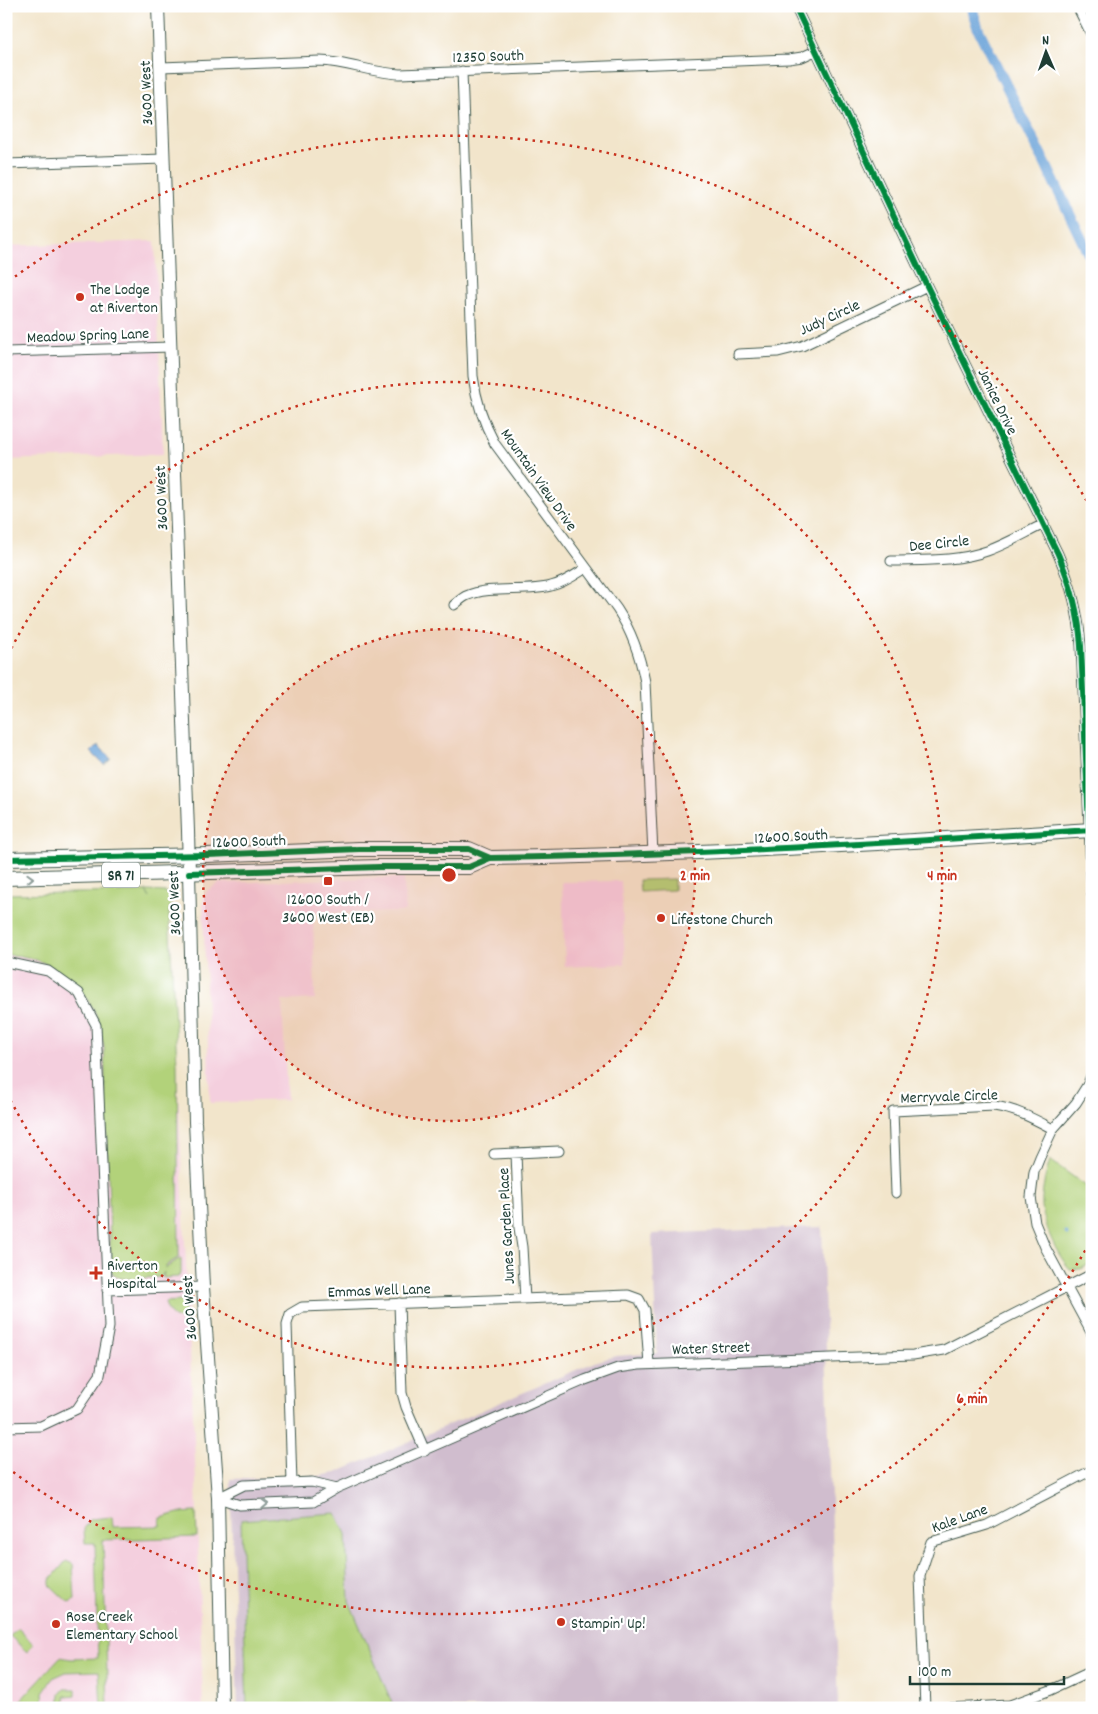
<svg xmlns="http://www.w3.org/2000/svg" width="1098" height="1714" font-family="Dekko,sans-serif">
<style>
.built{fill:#f4cfde}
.industrial{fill:#d0bdce}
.green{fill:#b2d27a;stroke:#688857}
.water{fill:#69a2d8;stroke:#447086}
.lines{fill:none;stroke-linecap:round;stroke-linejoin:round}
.stream{stroke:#69a2d8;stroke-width:3}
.canal{stroke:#69a2d8;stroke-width:11}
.minor-casing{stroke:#3f564b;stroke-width:11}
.secondary-casing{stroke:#3f564b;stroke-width:14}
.primary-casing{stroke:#3f564b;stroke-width:16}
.minor{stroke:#fff;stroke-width:9}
.secondary{stroke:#fff;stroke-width:12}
.primary{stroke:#fff;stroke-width:14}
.cycleway-casing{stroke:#fff;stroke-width:9}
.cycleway{stroke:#00873e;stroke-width:6}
.oneway{stroke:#8f9e9a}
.ring{fill:none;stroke:#c8321e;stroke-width:2.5;stroke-dasharray:2.5 5}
.poi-dot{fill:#c8321e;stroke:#fff;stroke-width:2}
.labels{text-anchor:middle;stroke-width:4.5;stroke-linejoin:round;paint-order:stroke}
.shield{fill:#fff;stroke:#627771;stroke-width:1}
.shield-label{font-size:15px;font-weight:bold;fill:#1f3d34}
.street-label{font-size:16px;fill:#1f3d34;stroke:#fff}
.poi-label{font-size:16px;fill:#1f3d34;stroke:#fff;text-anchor:start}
.centre{fill:#c8321e;stroke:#fff;stroke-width:2.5}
.ring-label{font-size:15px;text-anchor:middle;font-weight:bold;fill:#c8321e;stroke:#fff;stroke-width:4.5;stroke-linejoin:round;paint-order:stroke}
</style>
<rect width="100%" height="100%" fill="#fff"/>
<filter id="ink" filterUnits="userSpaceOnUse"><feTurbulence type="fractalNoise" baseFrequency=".02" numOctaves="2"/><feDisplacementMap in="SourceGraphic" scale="10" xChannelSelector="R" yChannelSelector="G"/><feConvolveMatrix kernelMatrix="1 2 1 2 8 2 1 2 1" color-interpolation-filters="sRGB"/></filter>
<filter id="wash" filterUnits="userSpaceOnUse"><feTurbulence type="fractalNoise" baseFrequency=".0096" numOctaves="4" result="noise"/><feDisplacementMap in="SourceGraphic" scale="20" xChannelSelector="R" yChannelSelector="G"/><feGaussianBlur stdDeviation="1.12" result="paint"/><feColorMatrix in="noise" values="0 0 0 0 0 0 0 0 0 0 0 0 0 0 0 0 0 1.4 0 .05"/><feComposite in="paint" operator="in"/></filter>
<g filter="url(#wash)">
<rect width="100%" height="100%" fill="#f2e5cb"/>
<!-- built -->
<path class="built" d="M 155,241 L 163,454 L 6,460 L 6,246 Z
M 377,878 L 404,878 L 405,912 L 313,913 L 315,999 L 282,1001 L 287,1100 L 210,1103 L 203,903 L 204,896 L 208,890 L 220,883 Z
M 621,881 L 625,964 L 565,967 L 562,882 Z
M 169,893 L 196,1482 L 203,1708 L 6,1708 L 6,896 Z"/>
<!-- industrial -->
<path class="industrial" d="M 822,1227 L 838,1708 L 238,1708 L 230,1479 L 319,1476 L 336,1473 L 597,1361 L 617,1356 L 657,1353 L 652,1234 Z"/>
<!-- green -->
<path class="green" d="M 674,879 L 674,890 L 640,892 L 639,880 Z
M 146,891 L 166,892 C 172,898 171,905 169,912 L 177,1064 L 179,1257 L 167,1265 L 165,1269 L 177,1260 L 181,1259 L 181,1274 L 178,1277 L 163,1278 L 164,1272 L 161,1277 L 125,1279 L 116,1277 L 111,1271 L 104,1048 C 102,1039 101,1027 97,1018 C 83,982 45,954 6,955 L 6,894 L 146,892 L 150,898 Z
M 1050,1160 L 1086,1186 L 1092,1185 L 1092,1263 L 1080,1269 L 1070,1269 C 1056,1254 1044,1226 1042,1206 C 1041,1190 1046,1174 1050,1160 Z
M 180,1301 L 184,1304 L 185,1320 C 173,1319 167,1313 165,1302 Z
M 196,1512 L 197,1537 L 103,1540 L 108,1708 L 101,1708 L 99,1671 L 66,1672 L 53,1678 L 43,1692 L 44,1708 L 27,1708 L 20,1701 L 60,1657 L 71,1659 L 98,1658 L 95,1543 L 85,1543 L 84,1529 L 91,1519 L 112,1517 L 113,1527 L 160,1526 L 161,1518 L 178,1513 Z
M 336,1513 L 346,1534 L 349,1601 L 394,1708 L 247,1708 L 241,1520 Z
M 66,1561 L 73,1564 L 75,1600 L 69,1603 L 50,1585 L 50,1580 Z
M 18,1628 L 33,1644 L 27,1652 L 10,1636 Z
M 64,1689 L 76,1689 L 76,1695 L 65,1696 L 66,1708 L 60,1708 L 60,1694 Z"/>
<!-- water -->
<path class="water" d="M 98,745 L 111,759 L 104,765 L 91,752 Z"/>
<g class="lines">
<!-- stream -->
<path class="stream" d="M 1066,1232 L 1067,1234"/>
<!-- canal -->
<path class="canal" d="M 971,6 L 979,31 L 1045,163 L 1092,261"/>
</g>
</g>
<g filter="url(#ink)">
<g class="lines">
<!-- minor casing -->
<g class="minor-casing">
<path id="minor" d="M 795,6 L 927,286 L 1058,554 C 1071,584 1079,614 1081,646 L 1092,894
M 1077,6 L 1092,36
M 161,67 L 320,61 C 347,62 373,73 400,74 L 789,59 L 802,57 L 815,51
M 462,71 L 473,376 C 476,400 483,422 495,444 L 617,609 C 632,632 640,655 645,682 L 653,854
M 6,164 L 164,159
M 6,352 L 171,347
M 738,354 L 778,352 L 802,346 L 927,286
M 891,561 C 923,560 956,562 987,551 C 1007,544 1025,533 1044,524
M 454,605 C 458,602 462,598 466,596 C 490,585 526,593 551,586 C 564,583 575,575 586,568
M 6,962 L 48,971 L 79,993 L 96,1025 L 109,1327 L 100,1375 L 77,1409 L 41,1426 L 6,1427
M 1092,1073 L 1088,1084 L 1076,1103 L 1053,1129 L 1040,1157 L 1034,1172 L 1031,1197 L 1035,1223 L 1045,1247 L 1092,1334
M 516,1153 L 519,1228 L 522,1247 L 525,1299
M 494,1154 L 559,1151
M 896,1193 L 893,1111 L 994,1106 C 1016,1109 1034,1119 1053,1129
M 107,1290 L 203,1287
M 399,1303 L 402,1393 L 406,1407 L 425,1451
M 292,1483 L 287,1324 L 290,1314 L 302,1307 L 628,1295 L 639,1299 L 645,1310 L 649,1364
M 218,1498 L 240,1505 L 313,1502 L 337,1488 L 585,1380 L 618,1368 L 639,1365 L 913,1355 L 944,1350 L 1092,1274
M 218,1498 L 244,1485 L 312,1482 L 337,1488
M 925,1708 L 920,1576 L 931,1542 L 987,1525 L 1092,1470
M 948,1708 L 1010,1705 L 1051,1690 L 1092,1671"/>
</g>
<!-- secondary casing -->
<g class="secondary-casing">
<path id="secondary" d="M 158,6 L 188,831 L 195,1122 L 203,1287 L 218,1498 L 222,1708"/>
</g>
<!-- primary casing -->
<g class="primary-casing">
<path id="primary" d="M 6,859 L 207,855 L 359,849 L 469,849 L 490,858
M 6,878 L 379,867 L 469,867 L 490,858 C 691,855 891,843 1092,830"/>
</g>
<!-- minor -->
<use href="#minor" class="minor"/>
<!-- secondary -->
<use href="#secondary" class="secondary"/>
<!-- primary -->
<use href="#primary" class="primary"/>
<!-- cycleway casing -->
<g class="cycleway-casing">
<path id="cycleway" d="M 795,6 L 927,286 L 1058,554 C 1071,584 1079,614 1081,646 L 1092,894
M 6,859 L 207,855 L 359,849 L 469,849 L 490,858
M 189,873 L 379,867 L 469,867 L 490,858 C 691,855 891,843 1092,830"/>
</g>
<!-- cycleway -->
<use href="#cycleway" class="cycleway"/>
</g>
<!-- one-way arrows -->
<defs><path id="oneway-chevron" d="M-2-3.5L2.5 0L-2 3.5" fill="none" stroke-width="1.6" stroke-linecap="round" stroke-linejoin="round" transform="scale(1.25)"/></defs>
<g class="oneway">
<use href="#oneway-chevron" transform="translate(30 878) rotate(-2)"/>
<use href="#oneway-chevron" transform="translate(265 1504) rotate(-2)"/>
</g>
</g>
<!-- distance rings -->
<circle cx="449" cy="875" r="246" fill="#c8321e" fill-opacity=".12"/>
<g class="ring">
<circle cx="449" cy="875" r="246"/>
<path d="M8 655A493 493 0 1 1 8 1095"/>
<path d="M1089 1244A739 739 0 0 1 9 1469M9 281A739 739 0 0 1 1089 505"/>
</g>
<!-- markers -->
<g class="poi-dot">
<circle cx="80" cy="297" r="5"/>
<rect x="323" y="876" width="10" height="10" rx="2.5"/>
<circle cx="661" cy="918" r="5"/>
<path d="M93.5 1265.5h5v5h5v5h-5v5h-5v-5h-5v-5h5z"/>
<circle cx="561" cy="1622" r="5"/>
<circle cx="56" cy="1624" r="5"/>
</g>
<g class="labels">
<!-- shield labels -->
<rect class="shield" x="102" y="862.5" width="38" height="25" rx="4"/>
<g class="shield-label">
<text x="121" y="880">SR 71</text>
</g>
<!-- street labels -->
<g class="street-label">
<text transform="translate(488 55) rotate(-2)" y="6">12350 South</text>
<text transform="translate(145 93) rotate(-92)" y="6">3600 West</text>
<text transform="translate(829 316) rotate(-25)" y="6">Judy Circle</text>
<text transform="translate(88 334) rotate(-2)" y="6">Meadow Spring Lane</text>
<text transform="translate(999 401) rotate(64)" y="6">Janice Drive</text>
<text transform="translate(540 479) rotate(55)" y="6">Mountain View Drive</text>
<text transform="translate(160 498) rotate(-92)" y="6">3600 West</text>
<text transform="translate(939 542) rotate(-6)" y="6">Dee Circle</text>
<text transform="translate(791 835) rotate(-3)" y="6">12600 South</text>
<text transform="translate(249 840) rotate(-2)" y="6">12600 South</text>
<text transform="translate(173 903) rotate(-92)" y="6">3600 West</text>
<text transform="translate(949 1095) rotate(-2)" y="6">Merryvale Circle</text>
<text transform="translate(505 1226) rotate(-93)" y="6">Junes Garden Place</text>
<text transform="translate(379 1289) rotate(-2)" y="6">Emmas Well Lane</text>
<text transform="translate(188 1308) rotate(-94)" y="6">3600 West</text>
<text transform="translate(711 1347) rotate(-2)" y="6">Water Street</text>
<text transform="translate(959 1517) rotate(-20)" y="6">Kale Lane</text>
</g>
<!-- poi labels -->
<g class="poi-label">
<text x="90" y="294">The Lodge<tspan x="90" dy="18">at Riverton</tspan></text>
<text x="328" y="904" text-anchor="middle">12600 South /<tspan x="328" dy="18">3600 West (EB)</tspan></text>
<text x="671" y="924">Lifestone Church</text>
<text x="107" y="1270">Riverton<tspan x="107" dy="18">Hospital</tspan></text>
<text x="66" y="1621">Rose Creek<tspan x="66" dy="18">Elementary School</tspan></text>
<text x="571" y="1628">Stampin' Up!</text>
</g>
</g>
<circle cx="449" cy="875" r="8" class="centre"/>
<g class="ring-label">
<text x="695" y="880">2 min</text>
<text x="942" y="880">4 min</text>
<text x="972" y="1403">6 min</text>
</g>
<!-- margin -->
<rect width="1098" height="1714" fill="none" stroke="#fff" stroke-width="25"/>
<!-- north arrow -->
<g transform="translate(1046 52) rotate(358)" stroke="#ffffff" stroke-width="4" paint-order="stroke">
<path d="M0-4L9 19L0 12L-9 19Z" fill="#1f3d34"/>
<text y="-8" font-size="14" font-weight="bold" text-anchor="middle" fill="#1f3d34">N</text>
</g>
<!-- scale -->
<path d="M910 1676v8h154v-8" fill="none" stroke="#1f3d34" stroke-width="2.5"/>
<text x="918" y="1676" font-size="15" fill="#1f3d34" stroke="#ffffff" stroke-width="4" paint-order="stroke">100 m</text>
</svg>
